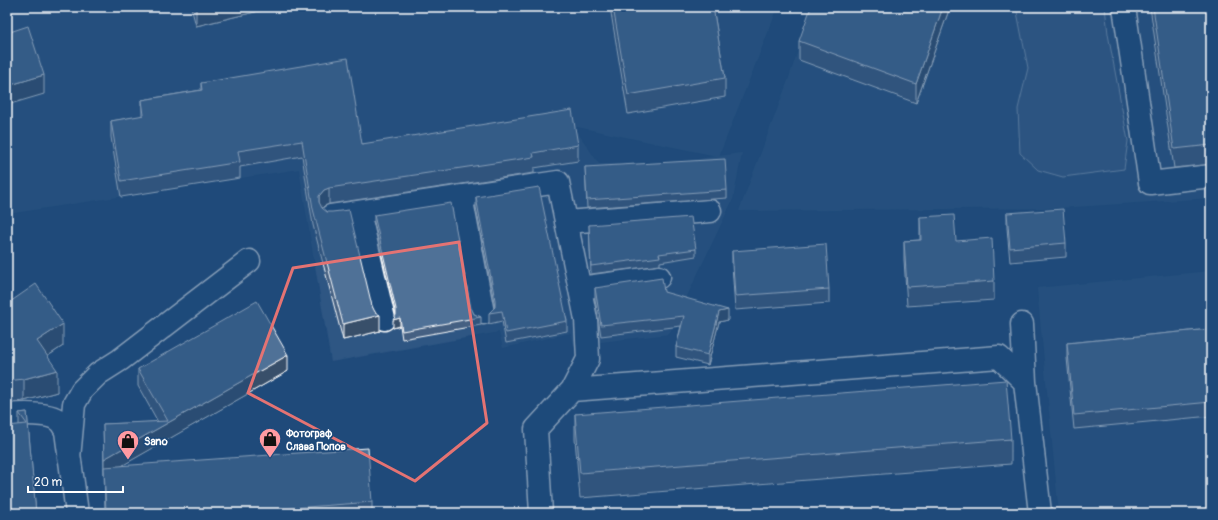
<svg xmlns="http://www.w3.org/2000/svg" width="1218" height="520" font-family="Pangolin,sans-serif">
<style>
.built{fill:#2e5683;fill-rule:evenodd}
.green{fill:#3c618b;stroke:#9eb0c5}
.lines{fill:none;stroke-linecap:round;stroke-linejoin:round}
.minor-casing{stroke:#fff;stroke-width:25}
.minor{stroke:#1f4a7a;stroke-width:22}
.wall{fill:#456182;stroke:#fff}
.shaded-wall{fill:#384f6a;stroke:#fff}
.building{fill:#507197;stroke:#fff}
.marked{fill:none;stroke:#e47373;stroke-width:3;stroke-linejoin:round}
.labels{text-anchor:middle;stroke-width:3.5;stroke-linejoin:round;paint-order:stroke}
.poi-label{font-size:11px;font-weight:bold;fill:#fff;stroke:#1f4a7a;text-anchor:start}
</style>
<rect width="100%" height="100%" fill="#1f4a7a"/>
<filter id="ink" filterUnits="userSpaceOnUse"><feTurbulence type="fractalNoise" baseFrequency=".025" numOctaves="2"/><feDisplacementMap in="SourceGraphic" scale="8" xChannelSelector="R" yChannelSelector="G"/><feConvolveMatrix kernelMatrix="1 2 1 2 8 2 1 2 1" color-interpolation-filters="sRGB"/></filter>
<g filter="url(#ink)">
<!-- built -->
<path class="built" d="M 7,7 L 778,7 L 719,156 L 742,153 L 733,199 L 669,334 L 574,345 L 571,333 L 503,348 L 499,332 L 331,362 L 299,169 L 7,214 ZM 573,126 L 717,156 L 680,162 L 599,164 Z
M 812,7 L 1211,7 L 1211,198 L 1058,208 L 739,211 L 789,78 Z
M 1211,271 L 1211,505 L 1136,513 L 1059,513 L 1037,288 Z"/>
<!-- green -->
<path class="green" d="M 1016,7 L 1105,7 L 1108,34 L 1128,141 L 1124,169 L 1063,177 L 1038,170 L 1020,153 L 1018,109 L 1028,68 Z"/>
<g class="lines">
<!-- minor casing -->
<g class="minor-casing">
<path id="minor" d="M 1124,7 L 1150,183 L 1211,176
M 461,196 L 483,313
M 359,212 L 384,319
M 331,216 L 558,182 L 586,319 L 588,359 L 572,390
M 566,222 L 710,211
M 580,288 L 659,277
M 1022,324 L 1025,382 L 1040,513
M 7,415 C 19,414 50,412 59,421 C 62,423 64,428 66,431 L 77,513
M 69,458 L 74,404 L 82,390 L 98,374 L 120,360 L 249,261
M 541,513 L 536,429 L 572,390 L 999,357 L 1025,382"/>
</g>
<!-- minor -->
<use href="#minor" class="minor"/>
</g>
<!-- wall -->
<path class="wall" d="M 191,7 L 276,7 L 196,26 Z
M 610,7 L 713,7 L 725,78 L 725,97 L 628,114 Z
M 950,7 L 916,103 L 799,60 L 799,41 Z
M 1150,7 L 1211,7 L 1211,164 L 1174,168 Z
M 201,83 L 362,144 L 578,145 L 578,161 L 534,168 L 534,173 L 329,204 L 324,206 L 322,208 L 372,306 L 380,331 L 343,340 L 313,225 L 302,156 L 240,167 L 240,178 L 121,197 L 111,137 L 111,121 L 142,116 L 142,100 L 201,90 Z
M 585,167 L 727,190 L 727,198 L 587,208 Z
M 476,197 L 567,321 L 567,331 L 506,343 L 502,321 L 489,324 L 489,313 L 495,307 L 476,207 Z
M 1007,213 L 1066,243 L 1066,257 L 1010,262 L 1007,228 Z
M 374,215 L 471,308 L 474,314 L 481,317 L 481,325 L 402,339 L 400,326 L 393,328 L 396,315 L 374,222 Z
M 920,217 L 956,241 L 994,281 L 994,300 L 907,306 L 904,260 L 904,241 L 920,240 Z
M 589,225 L 696,249 L 696,256 L 660,262 L 660,265 L 591,274 Z
M 732,251 L 829,289 L 829,303 L 735,310 L 732,265 Z
M 595,288 L 664,292 L 728,320 L 719,322 L 708,365 L 676,357 L 676,347 L 681,326 L 601,336 L 595,299 Z
M 7,304 L 63,346 L 48,356 L 57,392 L 24,401 L 7,403 Z
M 1211,329 L 1211,416 L 1074,429 L 1067,358 L 1067,343 Z
M 138,369 L 288,371 L 121,466 L 372,502 L 372,513 L 105,513 L 103,424 L 158,422 L 138,386 Z
M 27,412 L 36,513 L 19,425 L 19,413 Z
M 575,414 L 1011,439 L 1011,464 L 580,498 L 575,439 Z"/>
<!-- shaded-wall -->
<path class="shaded-wall" d="M 196,7 L 276,7 L 196,26 Z
M 943,7 L 950,7 L 916,103 L 916,84 Z
M 44,75 L 44,94 L 7,105 L 7,86 Z
M 329,188 L 329,204 L 324,206 L 319,212 L 319,196 L 324,190 Z
M 728,310 L 728,320 L 719,322 L 708,365 L 708,355 L 719,312 Z
M 380,315 L 380,331 L 343,340 L 343,324 Z
M 400,318 L 400,326 L 393,328 L 393,320 Z
M 63,324 L 63,346 L 37,363 L 37,341 Z
M 288,355 L 288,371 L 104,476 L 104,459 Z
M 57,370 L 57,392 L 24,401 L 24,379 Z"/>
<!-- building -->
<path class="building" d="M 613,7 L 713,7 L 725,78 L 628,95 Z
M 811,7 L 943,7 L 916,84 L 799,41 Z
M 1153,7 L 1211,7 L 1211,145 L 1174,149 Z
M 28,26 L 44,75 L 7,86 L 7,33 Z
M 348,58 L 362,144 L 572,110 L 578,145 L 533,153 L 534,157 L 329,188 L 324,190 L 319,196 L 319,202 L 322,208 L 327,212 L 332,212 L 349,210 L 372,306 L 375,312 L 380,315 L 343,324 L 313,209 L 302,141 L 238,151 L 240,162 L 121,181 L 111,121 L 144,115 L 142,100 L 202,90 L 201,83 Z
M 725,159 L 727,190 L 587,200 L 585,167 Z
M 539,187 L 567,321 L 506,333 L 502,311 L 489,313 L 495,307 L 495,300 L 476,197 Z
M 451,203 L 471,308 L 474,314 L 481,317 L 402,331 L 400,318 L 393,320 L 396,315 L 396,309 L 374,215 Z
M 1063,209 L 1066,243 L 1010,248 L 1007,213 Z
M 954,215 L 956,241 L 992,238 L 994,281 L 907,287 L 904,241 L 921,240 L 920,217 Z
M 691,217 L 696,249 L 659,254 L 660,257 L 591,266 L 589,225 Z
M 826,244 L 829,289 L 735,296 L 732,251 Z
M 662,278 L 664,292 L 728,310 L 719,312 L 708,355 L 676,347 L 684,316 L 601,325 L 595,288 Z
M 36,284 L 63,324 L 37,341 L 57,370 L 24,379 L 7,381 L 7,304 Z
M 257,301 L 288,355 L 104,459 L 103,424 L 168,421 L 138,369 Z
M 1211,329 L 1211,402 L 1074,415 L 1067,343 Z
M 1006,380 L 1011,439 L 580,473 L 575,414 Z
M 27,412 L 36,513 L 7,513 L 7,426 L 27,424 L 19,413 Z
M 368,448 L 372,502 L 228,513 L 106,513 L 104,467 Z"/>
</g>
<!-- marked area -->
<path d="M0 0H1218V520H0ZM 459,242 L 487,423 L 415,481 L 248,393 L 293,268 Z" fill="#1f4a7a" fill-opacity=".55" fill-rule="evenodd"/>
<path class="marked" d="M 459,242 L 487,423 L 415,481 L 248,393 L 293,268 Z"/>
<!-- icons -->
<defs>
<g id="shop-pin" transform="scale(1.15)"><path d="M0 17L-7.5 6A9.5 9.5 0 1 1 7.5 6Z" fill="#ff9aa2" stroke="#1f4a7a"/><path d="M-5-2.5h2.3a2.7 3.5 0 0 1 5.4 0H5L5.5 6h-11ZM-1.5-2.5h3a1.5 2.3 0 0 0-3 0Z" fill="#111"/></g>
</defs>
<g fill-rule="evenodd">
<use href="#shop-pin" x="270" y="439"/>
<use href="#shop-pin" x="128" y="441"/>
</g>
<g class="labels">
<!-- poi labels -->
<g class="poi-label">
<text x="286" y="437">Фотограф<tspan x="286" dy="13">Слава Попов</tspan></text>
<text x="144" y="445">Sano</text>
</g>
</g>
<!-- margin -->
<rect width="1218" height="520" fill="none" stroke="#1f4a7a" stroke-width="24"/>
<rect x="12" y="12" width="1194" height="496" fill="none" stroke="#fff" stroke-width="1.5" filter="url(#ink)"/>
<!-- scale -->
<path d="M28 486v6h95v-6" fill="none" stroke="#ffffff" stroke-width="2"/>
<text x="34" y="486" font-size="12" fill="#ffffff" stroke="#1f4a7a" stroke-width="3" paint-order="stroke">20 m</text>
</svg>
